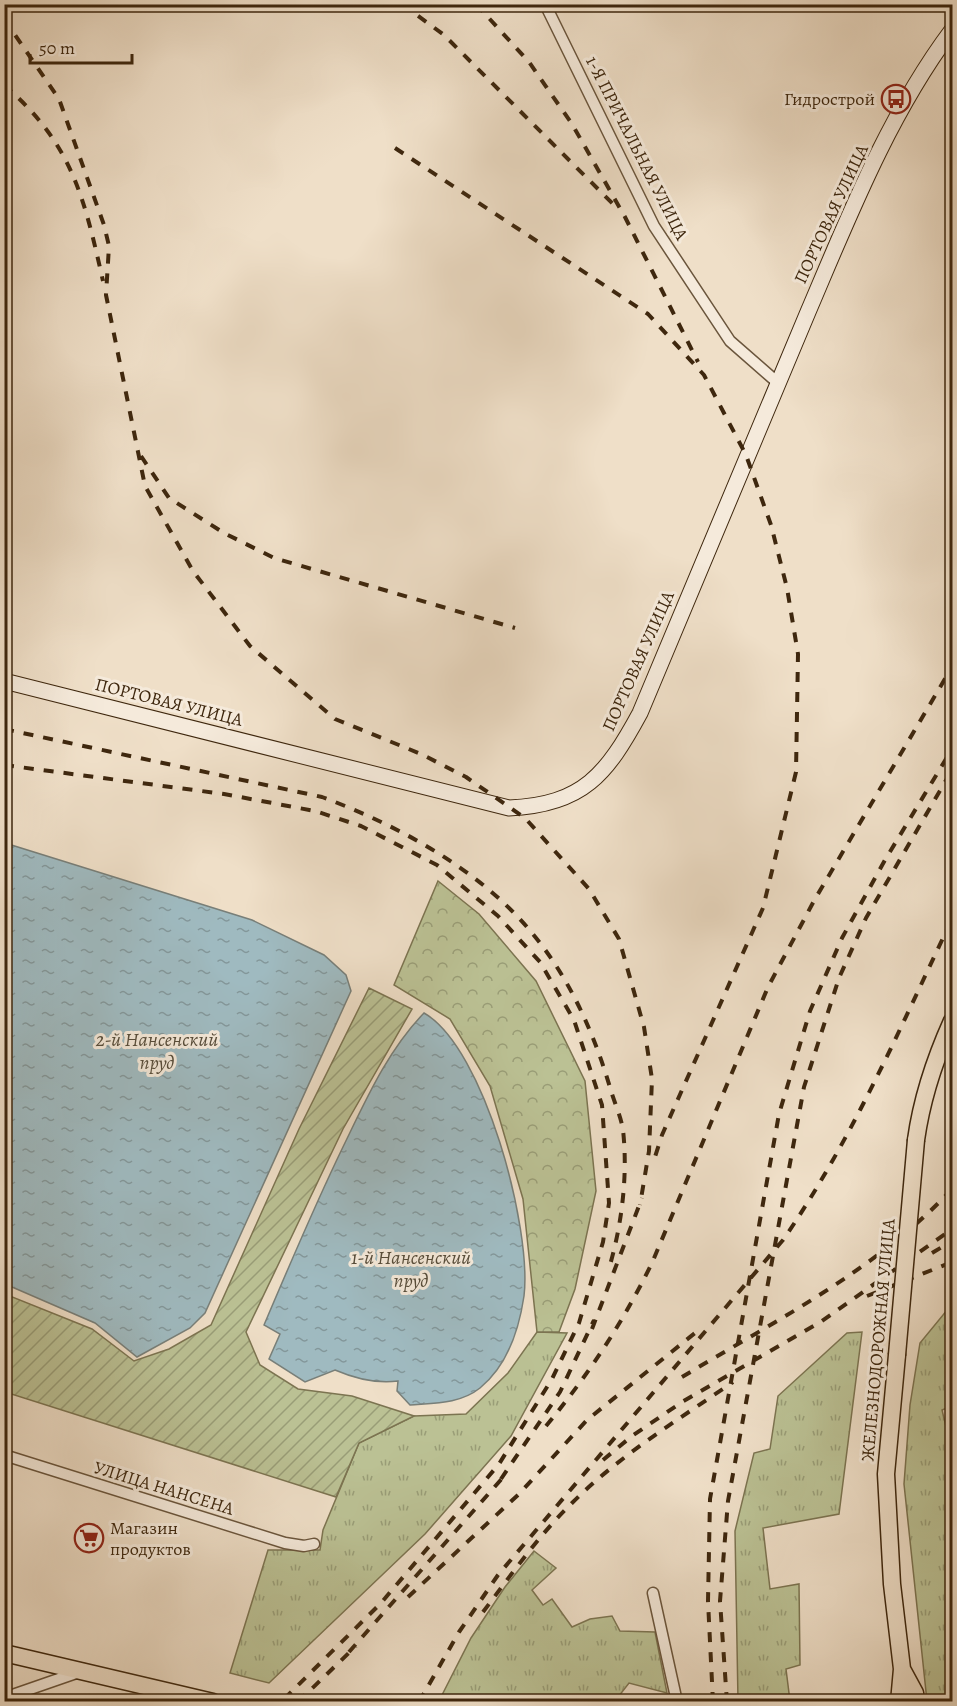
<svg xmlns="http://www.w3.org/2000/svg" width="957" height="1706" font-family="Alegreya,serif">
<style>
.grass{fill:url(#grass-tufts);stroke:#7c7451;stroke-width:1.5}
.forest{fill:url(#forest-crowns);stroke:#7c7451;stroke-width:1.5}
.garden{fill:url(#garden-furrows);stroke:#7c7451;stroke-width:1.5}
.water{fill:url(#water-ripples);stroke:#787f79;stroke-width:1.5}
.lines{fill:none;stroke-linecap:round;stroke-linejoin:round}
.minor-casing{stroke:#6a553c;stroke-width:13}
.secondary-casing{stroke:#3e270e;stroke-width:17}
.primary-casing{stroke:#3e270e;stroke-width:19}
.minor{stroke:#f5eadb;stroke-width:10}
.secondary{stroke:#f5eadb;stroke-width:15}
.primary{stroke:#efdfc8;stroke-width:16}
.rail{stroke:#3e270e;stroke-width:4;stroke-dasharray:10 10;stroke-linecap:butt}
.primary-bridge-casing{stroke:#3e270e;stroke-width:19;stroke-linecap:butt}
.primary-bridge{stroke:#efdfc8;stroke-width:16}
.labels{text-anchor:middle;stroke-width:6;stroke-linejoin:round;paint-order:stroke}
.poi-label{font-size:18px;fill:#3e270e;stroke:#f5eadb;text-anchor:end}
.street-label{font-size:18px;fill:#3e270e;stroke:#f5eadb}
.water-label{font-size:20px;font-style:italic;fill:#564c3a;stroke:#f5eadb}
</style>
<defs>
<pattern id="grass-tufts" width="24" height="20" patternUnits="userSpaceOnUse" patternTransform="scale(1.5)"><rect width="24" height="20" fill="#bbc194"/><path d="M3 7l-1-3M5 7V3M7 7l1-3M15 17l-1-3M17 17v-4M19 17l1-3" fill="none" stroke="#999d77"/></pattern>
<pattern id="forest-crowns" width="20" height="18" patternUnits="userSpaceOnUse" patternTransform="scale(1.5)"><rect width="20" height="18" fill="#bbc194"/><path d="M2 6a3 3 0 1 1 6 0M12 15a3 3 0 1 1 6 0" fill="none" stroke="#999d77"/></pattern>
<pattern id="garden-furrows" width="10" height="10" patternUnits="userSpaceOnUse" patternTransform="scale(1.5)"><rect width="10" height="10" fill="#bbc194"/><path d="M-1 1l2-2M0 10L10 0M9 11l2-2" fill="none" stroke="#999d77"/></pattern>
<pattern id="water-ripples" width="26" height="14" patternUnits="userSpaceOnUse" patternTransform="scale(1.5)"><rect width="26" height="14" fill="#9fbac0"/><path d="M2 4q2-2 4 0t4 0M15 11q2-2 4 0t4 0" fill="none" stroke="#83979a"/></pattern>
</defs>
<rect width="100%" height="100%" fill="#efdfc8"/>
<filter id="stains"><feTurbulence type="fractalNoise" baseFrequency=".00333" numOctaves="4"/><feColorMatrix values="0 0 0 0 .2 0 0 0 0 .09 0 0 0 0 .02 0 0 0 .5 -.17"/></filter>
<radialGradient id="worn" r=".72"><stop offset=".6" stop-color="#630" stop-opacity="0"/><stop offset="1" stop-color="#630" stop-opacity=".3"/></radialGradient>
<!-- grass -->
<path class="grass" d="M 952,1304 L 952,1406 L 942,1410 L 949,1439 L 952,1439 L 952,1701 L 927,1701 L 904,1484 L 910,1405 L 920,1343 Z
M 537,1332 L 567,1333 L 511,1436 L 425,1534 L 269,1683 L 230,1673 L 268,1550 L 320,1550 L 323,1530 L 359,1443 L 414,1416 L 466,1414 L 508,1373 Z
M 862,1332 L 839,1514 L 763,1528 L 770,1589 L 799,1584 L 800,1665 L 786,1669 L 790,1701 L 738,1701 L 735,1531 L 754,1453 L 770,1449 L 778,1396 L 847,1333 Z
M 534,1551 L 556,1568 L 532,1590 L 543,1605 L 552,1599 L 572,1627 L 590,1619 L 612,1616 L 620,1631 L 655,1632 L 667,1693 L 629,1683 L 615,1701 L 439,1701 L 471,1638 L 505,1587 Z"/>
<!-- forest -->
<path class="forest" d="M 438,881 L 479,914 L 536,981 L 585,1081 L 596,1191 L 575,1289 L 559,1332 L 537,1332 L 523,1199 L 490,1086 L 450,1019 L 394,985 Z"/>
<!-- garden -->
<path class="garden" d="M 369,988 L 412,1009 L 343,1129 L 246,1332 L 260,1365 L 298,1389 L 352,1396 L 414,1416 L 359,1443 L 336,1497 L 5,1392 L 5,1294 L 92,1329 L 134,1361 L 169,1349 L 211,1325 L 299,1129 Z"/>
<!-- water -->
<path class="water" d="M 5,843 L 252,920 L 324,955 L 346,975 L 351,991 L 205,1313 L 190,1328 L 137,1357 L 95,1323 L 5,1284 Z
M 424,1013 C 485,1048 532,1229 524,1296 C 519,1330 507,1366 480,1388 C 460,1404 434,1403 410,1405 L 397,1391 L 398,1381 C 376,1384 356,1379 335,1370 L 305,1382 L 269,1359 L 280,1334 L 264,1325 C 289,1266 314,1207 342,1149 C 365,1102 387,1051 424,1013 Z"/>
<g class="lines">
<!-- minor casing -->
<g class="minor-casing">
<path id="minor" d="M 545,4 L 654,226 L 730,341 L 778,383
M 4,1455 L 285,1543 L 304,1546 L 314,1544
M 653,1593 L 677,1702
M 4,1698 L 79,1672"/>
</g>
<!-- secondary casing -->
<g class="secondary-casing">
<path id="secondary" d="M 4,681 L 509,808 C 583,805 607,774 640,713 C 696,579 751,445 808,312 C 849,216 889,114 952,30"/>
</g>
<!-- primary casing -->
<g class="primary-casing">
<path id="primary" d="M 916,1140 C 922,1097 934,1061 952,1021
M 897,1355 L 886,1474 L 892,1584 L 902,1669 L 899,1702
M 4,1653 L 213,1702
M 902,1669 L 915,1693 L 916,1702"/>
</g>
<!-- minor -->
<use href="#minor" class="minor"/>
<!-- secondary -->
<use href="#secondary" class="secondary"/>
<!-- primary -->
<use href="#primary" class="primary"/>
<!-- rail -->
<path class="rail" d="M 402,4 L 444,35 L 613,204
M 476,4 L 529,62 L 572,124 L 625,217 L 698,362
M 4,19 L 59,99 L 104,225 L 109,246 L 106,295 L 145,486 L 193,571 L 250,646 L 335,719 L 421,754 L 466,777 L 525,818 L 589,889 L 619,939 L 644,1027 L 652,1079 L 649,1151 L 640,1205
M 4,85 C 72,143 84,197 103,281
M 395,148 L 648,314 L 704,375 L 746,455 L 771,525 L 787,588 L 798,654 L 796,772 L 763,908 L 662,1135 L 653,1163
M 141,456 L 169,498 L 224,533 L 274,558 L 515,628
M 4,729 L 322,797 C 395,824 475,867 527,927 C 568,974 594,1032 611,1091 C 615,1104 621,1117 623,1130 C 628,1174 622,1223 610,1265
M 4,765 L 224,794 L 315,811 L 361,826 L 437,865 L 498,916 L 540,962 L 574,1020 L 602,1105 L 609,1203 L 603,1242 L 579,1323 L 552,1379 L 499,1464 L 381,1603 L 281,1702
M 932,1253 L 952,1241
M 867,1296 L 952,1262
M 592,1329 L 642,1198
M 682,1377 C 775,1321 878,1269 952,1189
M 546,1426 C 589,1374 622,1324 652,1263 L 768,987 L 815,899 L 952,667
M 603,1460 L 632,1436 L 682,1402 L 822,1321 L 952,1229
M 501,1479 L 560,1392 L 594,1320
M 408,1597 L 519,1494 L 587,1420 L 695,1333
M 483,1612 C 511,1575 539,1535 572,1503 C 620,1455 678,1420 733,1382
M 349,1652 L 506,1474
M 298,1702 L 356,1646
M 419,1702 L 459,1632 L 498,1575 L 783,1240 C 852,1140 900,1028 952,919
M 713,1702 L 708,1601 L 710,1499 L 779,1114 L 810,1011 L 842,938 L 885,860 L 952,749
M 727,1702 L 720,1601 L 728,1501 L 804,1087 L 839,978 L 866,918 L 952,770"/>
<!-- primary-bridge casing -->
<g class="primary-bridge-casing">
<path id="primary-bridge" d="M 897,1355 L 916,1140"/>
</g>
<!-- primary-bridge -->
<use href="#primary-bridge" class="primary-bridge"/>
</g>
<!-- icons -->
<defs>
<g id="bus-ring" transform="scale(1.5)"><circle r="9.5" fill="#f5eadb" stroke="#8f2418" stroke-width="1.5"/><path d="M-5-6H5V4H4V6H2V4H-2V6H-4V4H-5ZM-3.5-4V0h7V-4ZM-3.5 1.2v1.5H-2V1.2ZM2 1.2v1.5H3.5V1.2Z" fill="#8f2418"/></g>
<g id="supermarket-ring" transform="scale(1.5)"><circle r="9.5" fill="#f5eadb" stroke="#8f2418" stroke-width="1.5"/><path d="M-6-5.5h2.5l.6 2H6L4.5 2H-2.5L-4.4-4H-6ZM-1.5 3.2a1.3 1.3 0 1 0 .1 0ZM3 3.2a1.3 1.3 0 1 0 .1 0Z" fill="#8f2418"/></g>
</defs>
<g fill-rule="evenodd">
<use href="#bus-ring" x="896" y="99"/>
<use href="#supermarket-ring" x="89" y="1538"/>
</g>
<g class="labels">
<!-- poi labels -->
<g class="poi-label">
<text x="875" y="105">Гидрострой</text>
<text x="110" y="1534" text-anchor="start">Магазин<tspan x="110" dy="21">продуктов</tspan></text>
</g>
<!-- street labels -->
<g class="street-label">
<text transform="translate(637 148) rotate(63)" y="6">1-Я ПРИЧАЛЬНАЯ УЛИЦА</text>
<text transform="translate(831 214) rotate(-65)" y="6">ПОРТОВАЯ УЛИЦА</text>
<text transform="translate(638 661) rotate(-66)" y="6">ПОРТОВАЯ УЛИЦА</text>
<text transform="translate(169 702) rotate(14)" y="6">ПОРТОВАЯ УЛИЦА</text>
<text transform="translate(878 1340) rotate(-85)" y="6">ЖЕЛЕЗНОДОРОЖНАЯ УЛИЦА</text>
<text transform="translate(164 1488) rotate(17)" y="6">УЛИЦА НАНСЕНА</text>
</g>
<!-- water labels -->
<g class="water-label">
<text x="157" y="1046">2-й Нансенский<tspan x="157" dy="23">пруд</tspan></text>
<text x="411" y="1264">1-й Нансенский<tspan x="411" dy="23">пруд</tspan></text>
</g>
</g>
<!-- margin -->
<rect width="957" height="1706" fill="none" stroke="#efdfc8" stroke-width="24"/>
<rect x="6" y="6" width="945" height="1694" fill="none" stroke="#3e270e" stroke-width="3"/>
<rect x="12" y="12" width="933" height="1682" fill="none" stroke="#3e270e" stroke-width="1.5"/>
<!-- scale -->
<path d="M30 54v9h102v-9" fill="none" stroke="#3e270e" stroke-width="3"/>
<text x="39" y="54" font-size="18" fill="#3e270e" stroke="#f5eadb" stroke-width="4.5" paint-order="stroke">50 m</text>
<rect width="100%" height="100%" filter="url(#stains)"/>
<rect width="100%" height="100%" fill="url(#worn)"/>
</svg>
